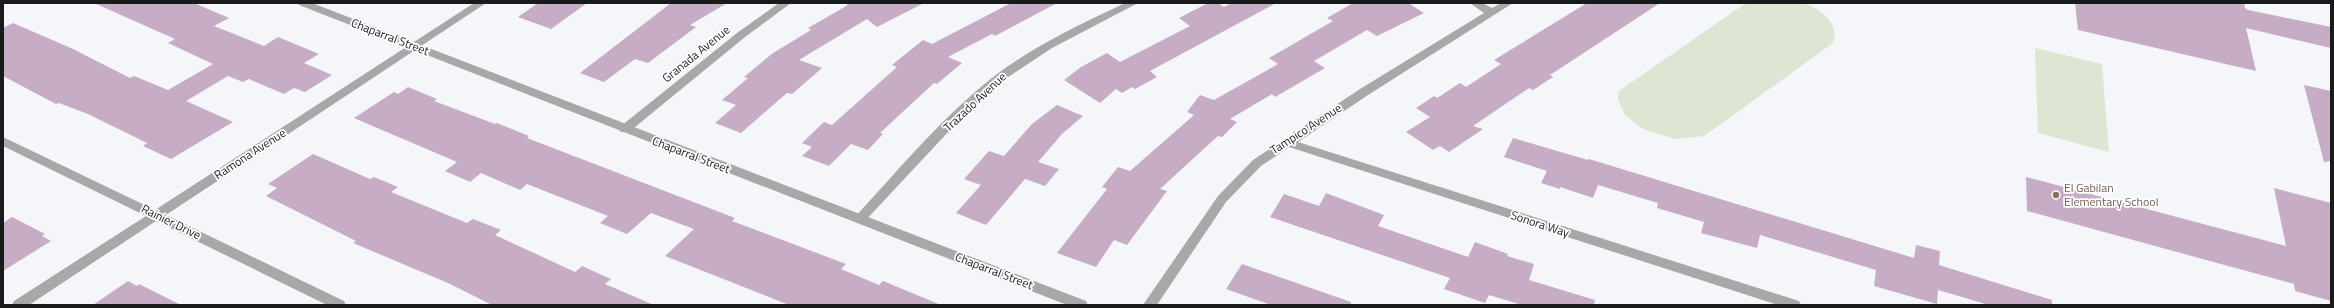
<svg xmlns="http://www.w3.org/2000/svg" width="2334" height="308" font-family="'Titillium Web',sans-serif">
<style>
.green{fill:#dce6d3}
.building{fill:#c6adc5}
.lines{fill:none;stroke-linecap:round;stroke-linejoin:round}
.minor{fill:#a9a7a8;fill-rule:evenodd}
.tertiary{fill:#a9a7a8;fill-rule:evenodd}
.education-dot{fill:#8d6e63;stroke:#fff;stroke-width:1.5}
.labels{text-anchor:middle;stroke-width:3.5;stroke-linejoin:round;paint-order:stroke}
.street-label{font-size:12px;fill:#191a1b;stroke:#fff}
.education-label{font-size:12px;fill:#785e54;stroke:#fff;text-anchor:start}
</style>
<rect width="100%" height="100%" fill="#f4f6f9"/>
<!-- green -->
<path class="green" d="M 1746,3 C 1763,3 1784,0 1801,3 C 1820,7 1840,23 1833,43 L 1704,136 L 1675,139 L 1643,129 L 1625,115 L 1618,99 L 1619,91 Z
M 2035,48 L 2102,64 L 2109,152 L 2038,133 Z"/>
<!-- building -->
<path class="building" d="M 94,3 L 194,3 L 229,18 L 214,26 L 264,46 L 278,37 L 319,54 L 304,63 L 332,75 L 305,92 L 294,88 L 284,94 L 249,79 L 243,82 L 228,76 L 186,101 L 233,122 L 171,159 L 143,146 L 147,143 L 88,114 L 59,103 L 56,104 L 3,76 L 3,28 L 13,23 L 73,49 L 130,78 L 134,76 L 168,90 L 213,64 L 168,43 L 175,39 Z
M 538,3 L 587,3 L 551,29 L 518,17 Z
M 671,3 L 727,3 L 690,25 L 696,27 L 648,63 L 635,59 L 604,82 L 580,73 Z
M 845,3 L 924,3 L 877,27 L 867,19 L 799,60 L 822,68 L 792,94 L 787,93 L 741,133 L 715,123 L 736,105 L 722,100 L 748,78 L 744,77 L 773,53 L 811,30 L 808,28 L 848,5 Z
M 1011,3 L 1057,3 L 995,36 L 992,34 L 948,57 L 962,63 L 937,84 L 934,83 L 880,133 L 883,134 L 868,150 L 851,144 L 829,166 L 802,156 L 812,147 L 802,143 L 824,122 L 832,125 L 897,67 L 892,65 L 923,40 L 932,44 Z
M 1208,3 L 1218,3 L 1224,7 L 1232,3 L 1276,3 L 1150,71 L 1157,77 L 1135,89 L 1132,87 L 1122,93 L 1116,89 L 1100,103 L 1064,80 L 1081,67 L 1107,53 L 1120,62 L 1190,26 L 1179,18 Z
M 1353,3 L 1408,3 L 1424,13 L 1377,36 L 1367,30 L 1314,61 L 1325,68 L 1275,97 L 1272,94 L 1230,119 L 1237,122 L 1222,137 L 1218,136 L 1160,189 L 1167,191 L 1127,245 L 1114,240 L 1096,267 L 1057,253 L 1107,189 L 1102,187 L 1118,167 L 1130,171 L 1194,115 L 1187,112 L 1200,95 L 1214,100 L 1278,64 L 1269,58 L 1333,21 L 1327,18 Z
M 1587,3 L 1660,3 L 1550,75 L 1553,77 L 1533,90 L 1529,88 L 1473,126 L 1483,129 L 1449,152 L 1440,146 L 1433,150 L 1406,132 L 1430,117 L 1416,108 L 1434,96 L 1437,98 L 1460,83 L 1466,87 L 1501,64 L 1494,60 Z
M 2075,3 L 2244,3 L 2245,8 L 2248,10 L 2331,27 L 2331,48 L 2246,28 L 2256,71 L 2078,30 Z
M 2304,85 L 2331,91 L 2331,161 L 2324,162 Z
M 408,87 L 437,99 L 434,101 L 495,124 L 497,123 L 529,136 L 527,138 L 735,218 L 732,221 L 846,264 L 841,269 L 879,285 L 883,281 L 941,305 L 789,305 L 665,256 L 694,229 L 651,213 L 627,234 L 600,223 L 608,216 L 527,184 L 520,190 L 481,173 L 470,182 L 445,171 L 457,162 L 354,118 L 394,92 L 398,94 Z
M 1057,105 L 1083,116 L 1062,134 L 1038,162 L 1059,169 L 1045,186 L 1025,179 L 986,225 L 956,213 L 981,185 L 964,179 L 989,151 L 1004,156 L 1032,124 Z
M 1513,138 L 1588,160 L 1589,159 L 1914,258 L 1916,245 L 1940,251 L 1939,265 L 2052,300 L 2052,305 L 1989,305 L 1938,290 L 1937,304 L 1874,286 L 1876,270 L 1760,235 L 1757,248 L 1701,233 L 1704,222 L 1657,208 L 1658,203 L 1598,185 L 1593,198 L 1560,187 L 1560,189 L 1541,183 L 1547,171 L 1504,157 Z
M 313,154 L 370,179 L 374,177 L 398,187 L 391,192 L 467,223 L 473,219 L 501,230 L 495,235 L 575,272 L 582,266 L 611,279 L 605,284 L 654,305 L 492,305 L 448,283 L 353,243 L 356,241 L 266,196 L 277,188 L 268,184 Z
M 2026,177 L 2286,246 L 2274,188 L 2331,203 L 2331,301 L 2295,291 L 2294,284 L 2027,211 Z
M 1326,193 L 1384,215 L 1378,226 L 1468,257 L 1475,242 L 1508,254 L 1507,256 L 1534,264 L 1529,280 L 1595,300 L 1594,305 L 1522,305 L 1489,295 L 1485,303 L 1444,289 L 1450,278 L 1270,217 L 1284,194 L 1319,206 Z
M 12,217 L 45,234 L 42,236 L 51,241 L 3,271 L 3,223 Z
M 1242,264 L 1351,302 L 1351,305 L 1271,305 L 1226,289 Z
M 128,281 L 137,286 L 139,284 L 181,305 L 93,305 Z"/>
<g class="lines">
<!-- minor -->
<path class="minor" d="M 474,3 L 486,3 L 166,215 L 344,301 L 346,305 L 327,305 L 156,221 L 29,305 L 12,305 L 14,301 L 146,216 L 3,146 L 3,137 L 155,210 Z
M 779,3 L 791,3 L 745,37 L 629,132 L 621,132 L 619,129 L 621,126 L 737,33 Z
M 1125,3 L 1138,3 L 1052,48 L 1005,79 L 950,130 L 864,222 L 856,222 L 854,219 L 856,216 C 901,167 944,115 997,74 C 1036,45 1081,24 1125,3 Z
M 1470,3 L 1482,3 L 1492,8 L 1501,3 L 1513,3 L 1368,95 L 1298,142 L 1799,301 L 1801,305 L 1778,305 L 1289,147 L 1261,166 L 1226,202 L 1157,305 L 1143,305 L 1218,196 L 1253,160 L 1360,89 L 1484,13 Z"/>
<!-- tertiary -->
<path class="tertiary" d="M 298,3 L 312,3 L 1086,301 L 1088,305 L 1067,305 L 299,5 Z"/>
</g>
<!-- markers -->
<circle class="education-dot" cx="2056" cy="195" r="4"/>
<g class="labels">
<!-- street labels -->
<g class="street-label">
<text transform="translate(390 37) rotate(21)" y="4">Chaparral Street</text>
<text transform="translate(696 54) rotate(-39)" y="4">Granada Avenue</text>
<text transform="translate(975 102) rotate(-43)" y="4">Trazado Avenue</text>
<text transform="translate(1306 129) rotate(-33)" y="4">Tampico Avenue</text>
<text transform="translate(250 154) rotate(-33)" y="4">Ramona Avenue</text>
<text transform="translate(691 155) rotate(21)" y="4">Chaparral Street</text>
<text transform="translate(171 222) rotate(26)" y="4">Rainier Drive</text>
<text transform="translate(1540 224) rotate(18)" y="4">Sonora Way</text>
<text transform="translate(994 271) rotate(21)" y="4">Chaparral Street</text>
</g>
<!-- education labels -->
<g class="education-label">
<text x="2064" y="192">El Gabilan<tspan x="2064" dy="14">Elementary School</tspan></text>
</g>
</g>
<!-- border -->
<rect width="2334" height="308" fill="none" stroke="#191a1b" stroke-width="8"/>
</svg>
